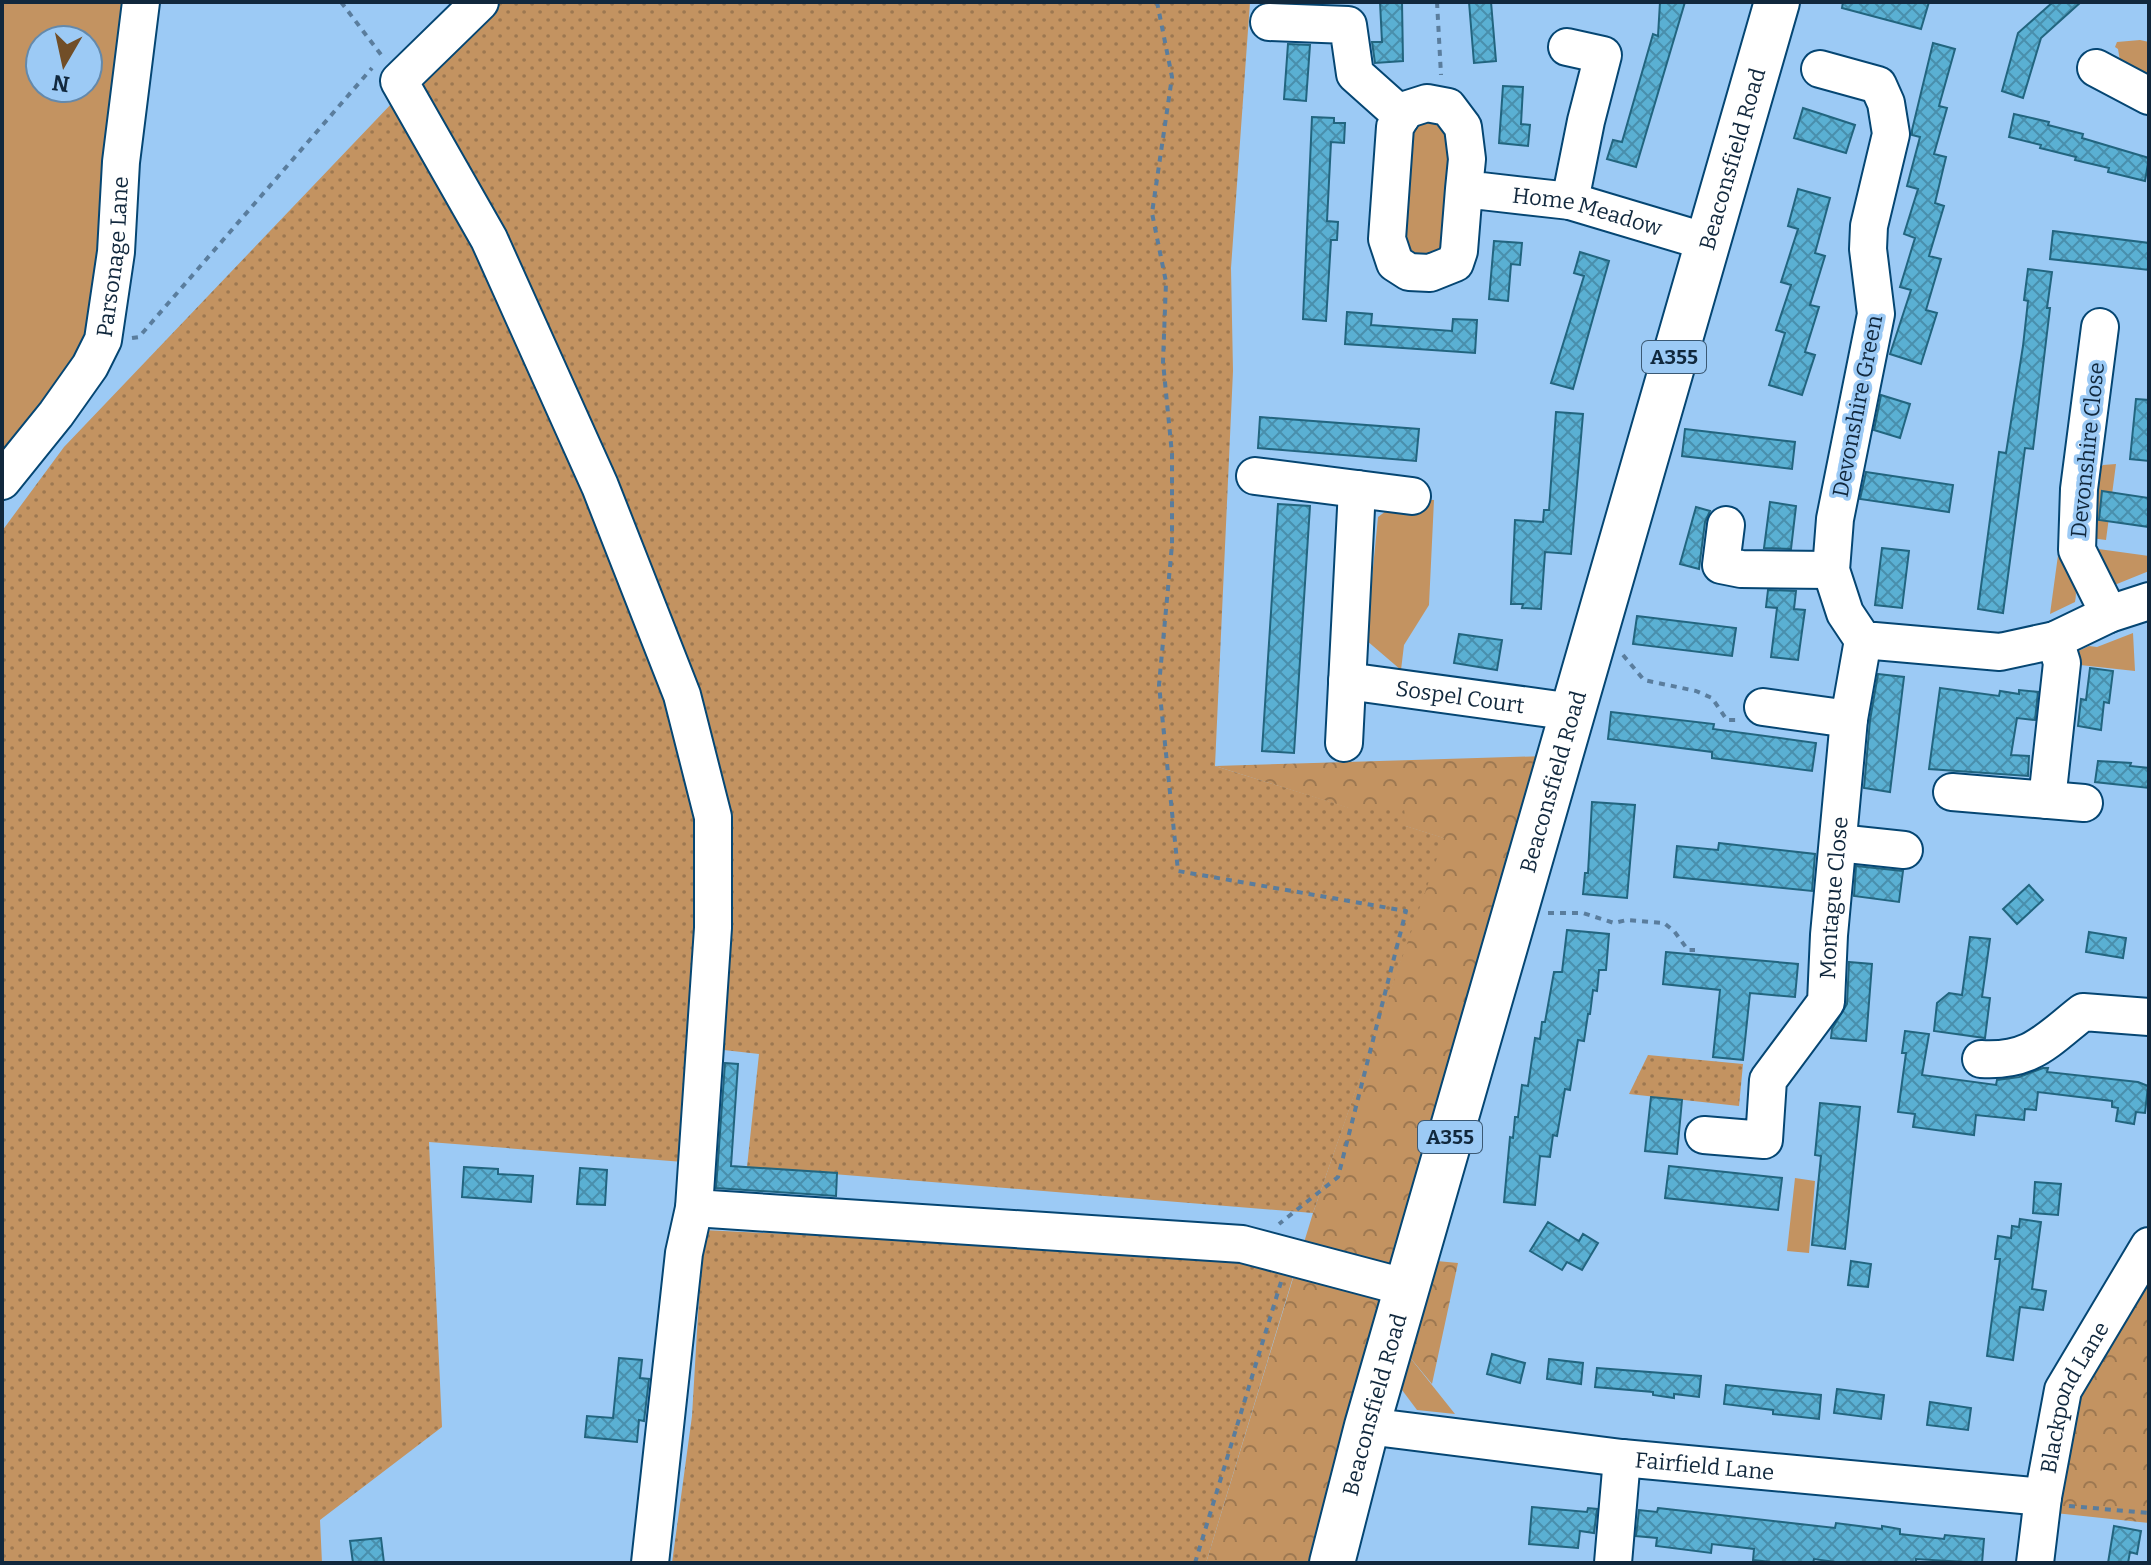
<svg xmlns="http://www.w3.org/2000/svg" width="2151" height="1565" font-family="Bitter,serif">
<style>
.grass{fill:#c39361;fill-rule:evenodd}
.forest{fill:url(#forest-crowns)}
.park{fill:url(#park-dots)}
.building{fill:url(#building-cross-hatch);stroke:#22657f;stroke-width:2}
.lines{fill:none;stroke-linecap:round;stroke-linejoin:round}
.minor-casing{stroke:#054673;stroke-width:40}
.major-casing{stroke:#054673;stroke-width:48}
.path{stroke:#5a7d9d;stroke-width:4;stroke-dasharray:6 6;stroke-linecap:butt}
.minor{stroke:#fff;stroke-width:36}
.major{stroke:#fff;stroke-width:44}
.labels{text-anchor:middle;stroke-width:7;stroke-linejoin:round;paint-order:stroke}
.shield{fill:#9ccaf5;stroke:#3b5974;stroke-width:2}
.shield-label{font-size:20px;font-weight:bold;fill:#11283d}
.street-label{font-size:22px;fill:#11283d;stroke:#9ccaf5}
</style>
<defs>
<pattern id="forest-crowns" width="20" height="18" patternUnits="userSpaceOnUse" patternTransform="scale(2)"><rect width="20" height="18" fill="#c39361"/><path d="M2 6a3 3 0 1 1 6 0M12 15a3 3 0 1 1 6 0" fill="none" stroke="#9d7851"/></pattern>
<pattern id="park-dots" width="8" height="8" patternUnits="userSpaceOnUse" patternTransform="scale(2)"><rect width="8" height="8" fill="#c39361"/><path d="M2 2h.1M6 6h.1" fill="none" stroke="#9d7851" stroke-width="1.8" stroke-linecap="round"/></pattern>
<pattern id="building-cross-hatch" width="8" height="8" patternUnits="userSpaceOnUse" patternTransform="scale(2)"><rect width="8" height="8" fill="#5ab0d3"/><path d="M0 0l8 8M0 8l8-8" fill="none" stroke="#498fac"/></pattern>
</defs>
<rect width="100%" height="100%" fill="#9ccaf5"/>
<!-- grass -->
<path class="grass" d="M 2,2 L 131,2 L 86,353 L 2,465 ZM 40,40 L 88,40 L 88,88 L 40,88 Z
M 2140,40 L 2149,42 L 2149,85 L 2121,67 L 2118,49 L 2115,47 L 2117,42 Z
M 1413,117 L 1453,122 L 1449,227 L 1438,258 L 1403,260 Z
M 2116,464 L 2106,540 L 2091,538 L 2098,471 L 2103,465 Z
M 1409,498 L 1434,500 L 1429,605 L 1404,645 L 1401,670 L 1366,640 L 1378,517 L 1386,511 L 1401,512 Z
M 2084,547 L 2149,556 L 2149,571 L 2112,586 Z
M 2059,548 L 2062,550 C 2069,567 2079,585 2075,602 L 2050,614 Z
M 2133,633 L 2135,671 L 2080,665 L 2068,656 L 2089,646 L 2097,647 Z
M 1795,1178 L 1815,1181 L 1809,1253 L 1787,1251 Z
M 1408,1355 L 1455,1414 L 1417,1410 L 1402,1390 Z"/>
<!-- forest -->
<path class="forest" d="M 1546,756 L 1320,1563 L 1206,1563 L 1313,1213 L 1443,838 L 1215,766 Z
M 1437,1261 L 1458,1263 L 1432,1384 L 1408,1355 Z
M 2149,1279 L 2149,1523 L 2055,1513 L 2080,1379 Z"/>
<!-- park -->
<path class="park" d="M 496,2 L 1250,2 L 1231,268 L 1233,371 L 1215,766 L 1350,808 L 1404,808 L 1406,826 L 1444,838 L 1313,1213 L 747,1167 L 759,1054 L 715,1049 L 709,1164 L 429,1142 L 442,1427 L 320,1520 L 322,1563 L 2,1563 L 2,531 L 64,447 L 415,79 Z
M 1648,1055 L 1743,1064 L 1739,1106 L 1629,1094 Z
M 703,1230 L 1231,1255 L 1293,1277 L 1206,1563 L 672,1563 L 692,1416 Z"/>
<!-- building -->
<path class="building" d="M 1380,2 L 1402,2 L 1403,61 L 1375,63 L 1372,42 L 1382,42 Z
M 1469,2 L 1491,2 L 1496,61 L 1474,63 Z
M 1660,2 L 1685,2 L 1636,167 L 1607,159 L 1613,140 L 1622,142 L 1653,34 L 1658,36 Z
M 1843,2 L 1929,2 L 1921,29 L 1842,8 Z
M 2053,2 L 2081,2 L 2041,38 L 2023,98 L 2002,91 L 2018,33 Z
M 1933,43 L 1955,49 L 1939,106 L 1947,108 L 1934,154 L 1946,157 L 1935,203 L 1944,206 L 1929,256 L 1941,259 L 1926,310 L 1937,313 L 1921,364 L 1890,354 L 1911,290 L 1900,287 L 1915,238 L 1904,234 L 1918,189 L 1907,186 L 1920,137 L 1912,135 L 1912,130 Z
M 1288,44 L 1310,45 L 1306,101 L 1284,99 Z
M 1503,86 L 1523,87 L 1521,124 L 1530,125 L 1528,146 L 1499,143 Z
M 1803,108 L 1855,125 L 1846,153 L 1794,138 Z
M 2014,114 L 2049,122 L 2048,125 L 2083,134 L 2082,138 L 2149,158 L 2145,181 L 2108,172 L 2109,168 L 2075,160 L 2076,157 L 2040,148 L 2041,145 L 2009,137 Z
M 1312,117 L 1334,118 L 1334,123 L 1345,123 L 1344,143 L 1331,142 L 1327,221 L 1338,222 L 1337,240 L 1331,240 L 1326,321 L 1303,319 Z
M 1798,189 L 1830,198 L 1815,253 L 1825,256 L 1810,305 L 1819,307 L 1805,352 L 1815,355 L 1802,395 L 1769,385 L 1785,333 L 1776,330 L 1791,285 L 1781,282 L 1798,229 L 1788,226 Z
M 2053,231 L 2149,243 L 2149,270 L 2050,259 Z
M 1494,241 L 1522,243 L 1520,265 L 1511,264 L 1508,301 L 1489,299 Z
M 1580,252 L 1609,261 L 1573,389 L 1551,383 L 1584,276 L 1574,273 Z
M 2028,269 L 2052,272 L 2047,308 L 2050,308 L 2033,449 L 2025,448 L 2003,613 L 1978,609 L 1999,452 L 2006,453 L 2023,346 L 2028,301 L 2024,300 Z
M 1347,312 L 1372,314 L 1371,325 L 1452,331 L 1453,319 L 1477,320 L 1475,353 L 1345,344 Z
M 1881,395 L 1910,404 L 1900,438 L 1874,430 Z
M 2136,399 L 2149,400 L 2149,461 L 2130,459 Z
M 1556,412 L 1583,414 L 1571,554 L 1545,552 L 1541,609 L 1522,608 L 1523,604 L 1511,604 L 1515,520 L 1543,522 L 1544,510 L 1549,510 Z
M 1260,417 L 1419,429 L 1416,461 L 1258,448 Z
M 1685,429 L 1795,442 L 1792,469 L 1682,456 Z
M 1866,472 L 1953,485 L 1949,512 L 1860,499 Z
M 2102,491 L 2149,498 L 2149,527 L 2099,520 Z
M 1770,502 L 1796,506 L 1791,549 L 1764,548 Z
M 1278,504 L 1310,506 L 1294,753 L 1262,751 Z
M 1696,507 L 1710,511 L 1705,522 L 1699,569 L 1680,564 Z
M 1882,548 L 1909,551 L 1902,608 L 1875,605 Z
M 1768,590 L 1796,591 L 1794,609 L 1805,610 L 1798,660 L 1771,657 L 1777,608 L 1766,607 Z
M 1637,616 L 1736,628 L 1732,656 L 1633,644 Z
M 1459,634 L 1502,640 L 1497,670 L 1454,663 Z
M 2090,668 L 2113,671 L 2109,703 L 2104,702 L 2101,730 L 2078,726 L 2081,699 L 2086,700 Z
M 1878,674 L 1904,677 L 1890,792 L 1864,788 L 1870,720 Z
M 1940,688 L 1999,696 L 2000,691 L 2019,694 L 2019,690 L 2038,692 L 2035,720 L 2017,718 L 2011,755 L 2029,756 L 2028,776 L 1929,769 Z
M 1611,712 L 1714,724 L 1713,729 L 1816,743 L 1812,771 L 1712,758 L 1712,752 L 1608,739 Z
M 2098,761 L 2131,763 L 2130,766 L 2149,768 L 2149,788 L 2095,782 Z
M 1592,802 L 1635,805 L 1627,898 L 1583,894 L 1585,873 L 1588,873 Z
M 1719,843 L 1815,854 L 1812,891 L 1674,877 L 1677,846 L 1718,850 Z
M 1856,866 L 1903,871 L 1899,902 L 1854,896 Z
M 2029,885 L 2043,900 L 2017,924 L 2003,909 Z
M 1567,930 L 1609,934 L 1606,970 L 1599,970 L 1597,991 L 1593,990 L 1590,1014 L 1588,1014 L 1584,1041 L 1578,1040 L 1570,1090 L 1565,1089 L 1557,1136 L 1553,1135 L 1550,1157 L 1540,1156 L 1535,1205 L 1504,1202 L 1510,1137 L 1513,1138 L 1515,1117 L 1518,1117 L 1522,1085 L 1528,1086 L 1535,1038 L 1540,1039 L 1542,1022 L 1545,1022 L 1554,972 L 1562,972 Z
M 2089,932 L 2126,938 L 2123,958 L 2086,952 Z
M 1970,937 L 1990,939 L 1982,997 L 1990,998 L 1985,1038 L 1934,1031 L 1937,1003 L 1949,993 L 1962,995 Z
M 1666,952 L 1798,964 L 1795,997 L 1750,993 L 1743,1060 L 1713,1057 L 1720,990 L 1663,984 Z
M 1849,962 L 1872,964 L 1866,1041 L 1831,1038 L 1832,1029 L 1847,1004 Z
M 1905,1031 L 1929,1034 L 1922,1075 L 1996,1085 L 1997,1080 L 2019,1077 L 2043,1068 L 2048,1068 L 2047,1072 L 2138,1082 L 2148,1086 L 2145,1113 L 2136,1112 L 2134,1124 L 2116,1121 L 2118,1108 L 2112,1107 L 2112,1101 L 2038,1092 L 2036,1110 L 2025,1109 L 2024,1120 L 1976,1115 L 1974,1135 L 1913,1127 L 1915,1114 L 1898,1112 L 1906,1053 L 1902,1053 Z
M 725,1063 L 738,1064 L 731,1166 L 837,1173 L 836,1196 L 716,1188 Z
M 1651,1097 L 1682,1100 L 1677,1154 L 1645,1151 Z
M 1820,1103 L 1860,1107 L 1845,1249 L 1812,1245 L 1821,1156 L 1815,1155 Z
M 1669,1166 L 1782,1178 L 1778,1210 L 1665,1198 Z
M 464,1167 L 498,1169 L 498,1174 L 533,1176 L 531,1202 L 462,1197 Z
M 580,1168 L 607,1170 L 605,1205 L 577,1204 Z
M 2035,1182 L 2061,1184 L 2058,1215 L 2033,1213 Z
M 2020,1219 L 2041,1222 L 2032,1289 L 2046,1291 L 2043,1310 L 2020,1307 L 2013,1360 L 1987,1356 L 2000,1259 L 1995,1259 L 1998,1236 L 2011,1238 L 2012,1226 L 2019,1227 Z
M 1548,1222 L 1579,1241 L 1583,1234 L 1598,1243 L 1582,1270 L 1567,1262 L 1562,1270 L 1530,1251 Z
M 1851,1261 L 1871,1264 L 1868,1287 L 1848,1285 Z
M 1492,1354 L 1525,1363 L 1520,1383 L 1487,1374 Z
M 619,1358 L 642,1360 L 640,1378 L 649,1379 L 644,1421 L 639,1420 L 637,1442 L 585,1437 L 587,1416 L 613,1418 Z
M 1549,1359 L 1583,1363 L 1581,1384 L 1547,1379 Z
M 1597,1368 L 1701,1376 L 1699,1397 L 1674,1394 L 1674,1398 L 1653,1395 L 1653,1392 L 1595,1387 Z
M 1726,1385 L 1821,1395 L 1819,1419 L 1773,1414 L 1773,1410 L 1724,1404 Z
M 1837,1389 L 1884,1395 L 1881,1419 L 1834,1413 Z
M 1930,1402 L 1971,1408 L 1968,1430 L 1927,1425 Z
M 1532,1507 L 1587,1512 L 1588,1508 L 1597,1509 L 1594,1533 L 1580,1531 L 1578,1548 L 1529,1544 Z
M 1658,1508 L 1835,1528 L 1836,1523 L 1882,1529 L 1882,1526 L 1900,1529 L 1900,1534 L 1944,1539 L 1945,1535 L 1984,1539 L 1982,1563 L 1916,1559 L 1916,1563 L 1843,1563 L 1814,1559 L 1813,1563 L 1781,1563 L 1753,1560 L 1754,1549 L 1712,1544 L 1711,1553 L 1656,1546 L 1657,1538 L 1636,1536 L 1639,1510 L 1657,1512 Z
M 2114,1526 L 2141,1531 L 2137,1554 L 2130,1552 L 2128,1563 L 2108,1563 Z
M 381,1538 L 384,1563 L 353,1563 L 350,1541 Z"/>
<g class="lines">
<!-- minor casing -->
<g class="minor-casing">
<g id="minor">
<path d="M 480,2 L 399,81 L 489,239 L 600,486 L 682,695 L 713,817 L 713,928 L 694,1208 L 684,1253 L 650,1563"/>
<path d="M 1269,22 L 1348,25 L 1355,74 L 1402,116"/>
<path d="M 1567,47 L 1603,55 L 1586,121 L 1570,201"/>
<path d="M 2096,68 L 2149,96"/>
<path d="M 1820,69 L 1878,85 L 1886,103 L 1891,134 L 1869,226 L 1868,249 L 1876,314 L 1835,519 L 1831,570 L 1845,613 L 1863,640 L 2000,652 L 2055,640 L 2109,614 L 2149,601"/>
<path id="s1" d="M 1464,189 L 1467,159 L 1463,127 L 1448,107 L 1427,103 L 1405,110 L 1395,127 L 1387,239 L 1395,263 L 1409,272 L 1430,273 L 1455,263 L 1459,251 L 1464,189 L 1570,201 L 1707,242"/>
<path d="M 2100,327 L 2079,489 L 2077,550 L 2109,614"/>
<path d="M 1255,476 L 1412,496"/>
<path id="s2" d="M 2,481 L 56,414 L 90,366 L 103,340 L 116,252 L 121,162 L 141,2"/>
<path d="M 1726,525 L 1721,565 L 1741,569 L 1831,570"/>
<path id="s3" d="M 1347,681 L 1573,712"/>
<path d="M 1763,707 L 1849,719 L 1863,640"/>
<path d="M 1344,743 L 1357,489"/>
<path d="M 1952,792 L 2084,803"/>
<path d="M 2047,800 L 2062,663 L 2055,640"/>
<path d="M 1838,843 L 1904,850"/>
<path d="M 1981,1059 C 2031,1062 2046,1041 2083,1012 L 2149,1017"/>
<path id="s4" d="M 1704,1135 L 1764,1140 L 1768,1080 L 1826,1002 L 1829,935 L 1849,719"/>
<path d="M 694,1208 L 1242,1244 L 1408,1288"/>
<path id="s5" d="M 1367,1426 L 1622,1458 L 2043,1497"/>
<path d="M 1613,1563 L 1622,1458"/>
<path id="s6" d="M 2035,1563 L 2043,1497 L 2063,1390 L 2149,1246"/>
</g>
</g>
<!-- major casing -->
<g class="major-casing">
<g id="major">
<path id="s7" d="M 1332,1563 L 1367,1426 L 1777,2"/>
</g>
</g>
<!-- path -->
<path class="path" d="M 341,2 L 382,56
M 1157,2 L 1172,77 L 1152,213 L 1166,282 L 1163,362 L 1172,454 L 1172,545 L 1159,685 L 1178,871 L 1406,911 L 1338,1177 L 1279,1224
M 1437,2 L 1441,75
M 132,338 L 139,337 L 372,68
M 1623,655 L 1644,680 L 1696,691 L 1712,698 L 1727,720 L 1737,720
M 1548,913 L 1583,913 L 1614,923 L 1627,920 L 1664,923 L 1674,931 L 1688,950 L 1695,950
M 2069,1506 L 2149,1513
M 1195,1563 L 1281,1282"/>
<!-- minor -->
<use href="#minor" class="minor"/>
<!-- major -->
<use href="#major" class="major"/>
</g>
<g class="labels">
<!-- shield labels -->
<g class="shield">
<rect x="1642" y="341" width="64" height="32" rx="6"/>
<rect x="1418" y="1121" width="64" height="32" rx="6"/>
</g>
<g class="shield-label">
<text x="1674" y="364">A355</text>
<text x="1450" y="1144">A355</text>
</g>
<!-- street labels -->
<g class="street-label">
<text dy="8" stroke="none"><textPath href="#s7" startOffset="1460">Beaconsfield Road</textPath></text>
<text dy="8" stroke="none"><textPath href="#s1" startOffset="554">Home Meadow</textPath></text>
<text dy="8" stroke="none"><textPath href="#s2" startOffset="258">Parsonage Lane</textPath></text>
<text transform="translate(1857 406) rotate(-79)" y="8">Devonshire Green</text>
<text transform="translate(2087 450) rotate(-84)" y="8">Devonshire Close</text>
<text dy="8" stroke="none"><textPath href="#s3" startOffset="114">Sospel Court</textPath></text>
<text dy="8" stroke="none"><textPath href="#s7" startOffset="812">Beaconsfield Road</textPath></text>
<text dy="8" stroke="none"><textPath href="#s4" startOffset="322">Montague Close</textPath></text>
<text dy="8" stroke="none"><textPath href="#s6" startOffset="172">Blackpond Lane</textPath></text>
<text dy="8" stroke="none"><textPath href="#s7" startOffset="164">Beaconsfield Road</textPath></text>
<text dy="8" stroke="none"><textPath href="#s5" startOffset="340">Fairfield Lane</textPath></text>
</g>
</g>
<!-- border -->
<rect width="2151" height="1565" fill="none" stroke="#11283d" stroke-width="8"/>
<!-- north arrow -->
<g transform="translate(64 64) rotate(189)"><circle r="38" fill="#9ccaf5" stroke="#6489ab" stroke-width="2"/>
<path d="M0-6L14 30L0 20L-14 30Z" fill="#714e27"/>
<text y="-12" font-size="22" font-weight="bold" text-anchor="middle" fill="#11283d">N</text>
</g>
</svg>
